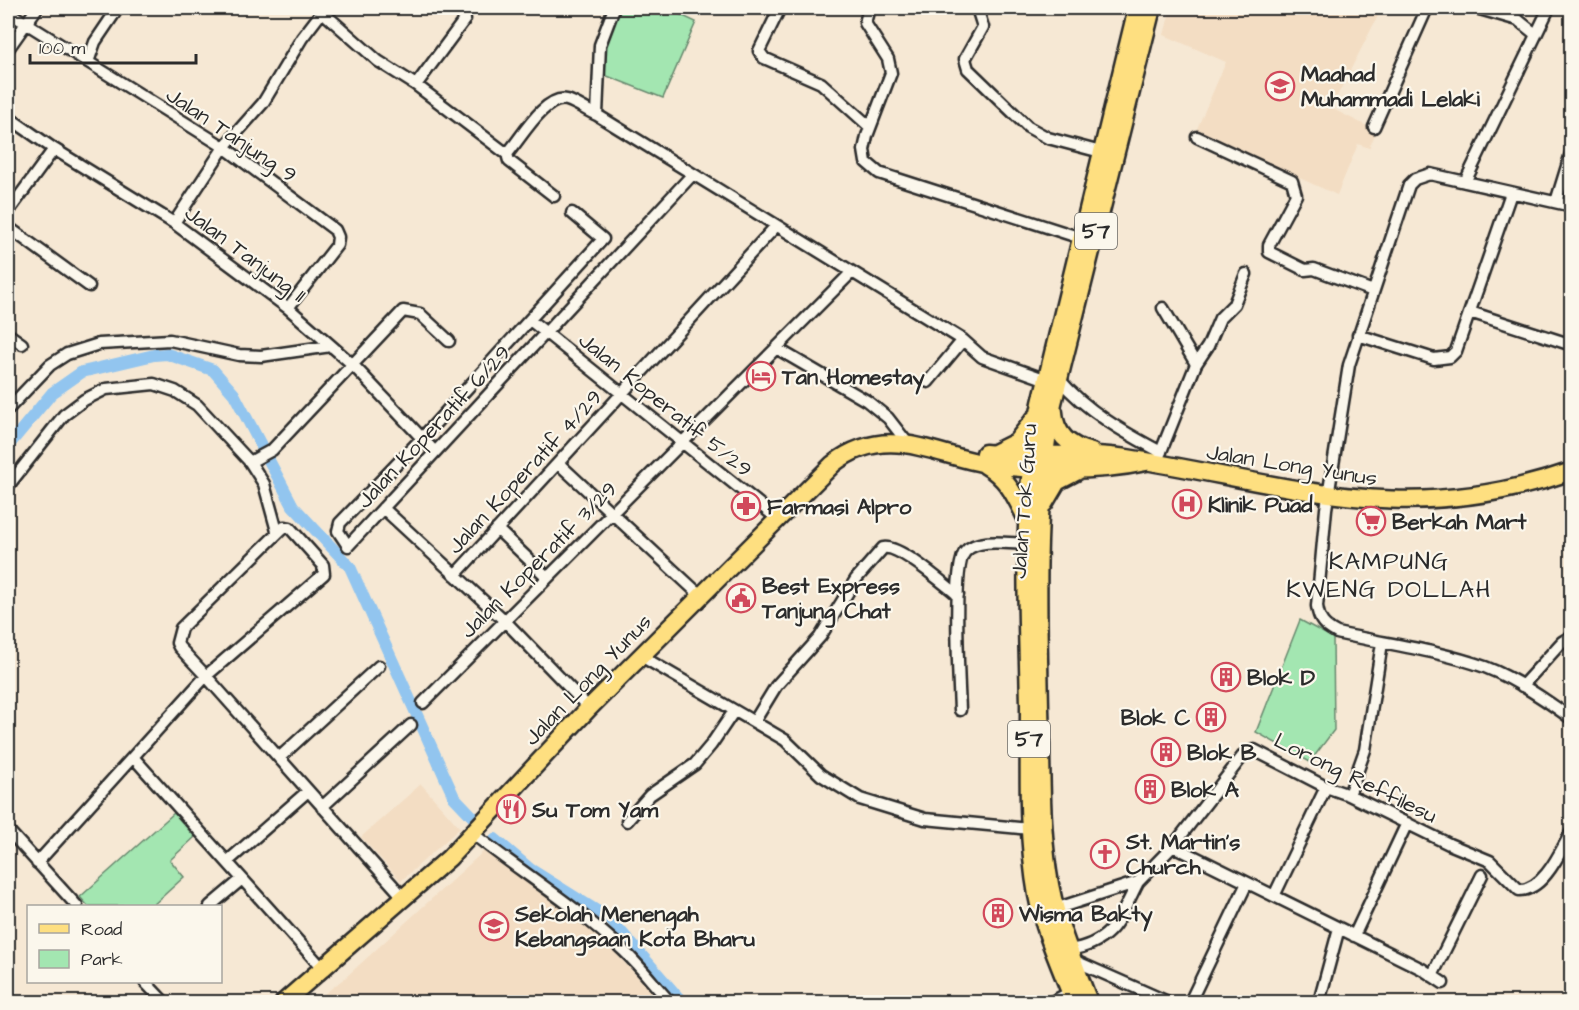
<svg xmlns="http://www.w3.org/2000/svg" width="1579" height="1010" font-family="'Architects Daughter',sans-serif">
<style>
.built{fill:#f3ddc3}
.green{fill:#a3e6b1;stroke:#67886e;stroke-width:1.5}
.lines{fill:none;stroke-linecap:round;stroke-linejoin:round}
.canal{stroke:#92c5ef;stroke-width:12}
.minor-casing{stroke:#2b2b2b;stroke-width:15}
.primary-casing{stroke:#2b2b2b;stroke-width:21}
.minor{stroke:#fbf7ec;stroke-width:10}
.primary{stroke:#fedf80;stroke-width:16}
.labels{text-anchor:middle;stroke-width:4.5;stroke-linejoin:round;paint-order:stroke}
.shield{fill:#fbf7ec;stroke:#696865;stroke-width:1.5}
.shield-label{font-size:21px;font-weight:bold;fill:#2b2b2b}
.poi-label{font-size:22px;font-weight:bold;fill:#2b2b2b;stroke:#fbf7ec;text-anchor:start}
.street-label{font-size:22px;fill:#2b2b2b;stroke:#fbf7ec}
.neighbourhood-label{font-size:24px;letter-spacing:1.5px;fill:#2b2b2b;stroke:#fbf7ec}
</style>
<rect width="100%" height="100%" fill="#f6e8d4"/>
<filter id="ink" filterUnits="userSpaceOnUse"><feTurbulence type="fractalNoise" baseFrequency=".0167" numOctaves="2"/><feDisplacementMap in="SourceGraphic" scale="12" xChannelSelector="R" yChannelSelector="G"/><feConvolveMatrix kernelMatrix="1 2 1 2 8 2 1 2 1" color-interpolation-filters="sRGB"/></filter>
<g filter="url(#ink)">
<!-- built -->
<path class="built" d="M 1171,8 L 1382,8 L 1331,108 L 1369,127 L 1378,128 L 1369,148 L 1358,144 L 1337,195 L 1196,131 L 1226,62 L 1164,35 Z
M 421,784 L 460,828 L 401,881 L 361,837 Z
M 484,851 L 569,910 L 604,941 L 661,1002 L 314,1002 L 346,977 Z"/>
<!-- green -->
<path class="green" d="M 619,8 L 666,8 L 696,22 L 663,98 L 602,74 L 602,46 Z
M 1300,620 L 1333,638 L 1334,730 L 1310,762 L 1256,732 Z
M 174,813 L 195,837 L 170,860 L 184,877 L 152,906 L 88,906 L 80,897 Z"/>
<g class="lines">
<!-- canal -->
<path class="canal" d="M 8,446 L 52,393 L 82,372 L 154,355 L 167,354 L 213,370 L 234,394 L 293,506 L 350,567 L 454,797 L 473,817
M 495,839 L 530,869 L 610,919 L 682,1002"/>
<!-- minor casing -->
<g class="minor-casing">
<path id="minor" d="M 318,8 L 378,61 L 416,85 L 507,154 L 509,161 L 554,196
M 614,8 L 600,45 L 597,115 L 963,340 L 928,382
M 780,8 L 759,51 L 764,58 L 821,83 L 870,127
M 869,8 L 865,23 L 888,59 L 891,73 L 867,136 L 864,150 L 866,162 L 879,173 L 1081,238
M 977,8 L 983,27 L 965,59 L 968,69 L 1028,127 L 1048,138 L 1101,152
M 1476,8 L 1518,20 L 1534,33
M 8,12 L 224,147 L 335,230 L 338,237 L 337,245 L 288,308
M 8,49 L 37,8
M 88,62 L 95,42 L 118,8
M 416,85 L 465,19
M 8,117 L 54,149 L 174,223 L 288,308 L 352,364 L 435,452
M 1374,127 L 1427,8
M 1197,137 L 1292,181 L 1296,195 L 1269,245 L 1269,252 L 1305,270 L 1314,269 L 1373,291
M 507,154 C 520,140 545,94 567,100 C 577,103 587,111 597,115
M 1465,182 L 1549,8
M 1556,202 L 1572,150
M 1572,206 L 1430,174 L 1415,179 L 1409,185 L 1349,365 L 1326,509 L 1317,606 C 1319,621 1324,626 1337,633 C 1386,644 1437,650 1485,667 C 1516,679 1545,699 1572,719
M 8,212 L 54,149
M 572,213 L 603,239 L 422,438 L 340,523 L 338,531 L 348,546 L 692,175
M 174,223 L 224,147 L 263,103 L 302,38 L 325,8
M 8,227 L 89,286
M 1163,308 L 1196,364
M 1470,312 L 1572,345
M 530,320 L 778,519
M 8,334 L 22,344
M 1358,335 L 1434,359 L 1450,357 L 1456,351 L 1511,193
M 963,340 L 982,357 L 1047,380
M 776,348 L 867,401 L 888,418 L 909,445
M 1059,379 C 1086,411 1125,433 1161,452
M 8,409 L 50,365 L 67,354 L 99,344 L 170,340 L 239,355 L 261,356 L 331,346
M 250,462 L 272,450 L 403,311 L 420,314 L 449,341
M 558,463 L 701,596
M 1156,464 L 1196,364 L 1208,346 L 1220,318 L 1234,304 L 1246,274
M 8,486 L 64,415 L 84,400 L 106,389 L 154,384 L 175,391 L 197,405 L 250,462 L 264,484 L 277,531
M 383,508 L 504,620 L 589,708
M 497,529 L 547,577
M 455,575 L 776,226
M 641,656 L 785,740 L 821,775 L 860,799 L 925,819 L 1030,829
M 1522,686 L 1562,642 L 1572,636
M 423,703 L 851,273
M 960,710 C 959,685 952,566 965,552 C 977,537 1011,544 1028,544
M 754,722 L 776,686 L 820,637 L 856,579 L 883,548 C 899,544 944,584 958,595
M 133,757 L 324,970
M 279,758 L 379,666
M 1349,795 L 1365,750 L 1382,643
M 322,807 L 411,725
M 627,821 L 650,795 L 695,764 L 711,745 L 734,711
M 8,830 L 77,906
M 472,833 C 522,873 578,907 624,951 C 641,967 655,986 670,1002
M 1173,846 L 1422,969 L 1443,983
M 227,862 L 308,791
M 37,863 L 206,676 L 324,574 L 323,565 L 290,528 L 284,527 L 181,628 L 177,643 L 179,647 L 206,676 L 404,898
M 1274,896 L 1326,787
M 210,906 L 242,879
M 1055,909 L 1138,882 L 1173,846 L 1245,753 L 1254,750 L 1326,787 L 1349,795 L 1449,844 L 1490,861 L 1519,890 C 1544,891 1561,850 1572,831
M 1354,936 L 1407,823
M 1069,950 C 1113,943 1119,919 1138,882
M 1073,960 L 1168,1002
M 1432,976 L 1482,875
M 145,982 L 164,1002
M 1052,1002 L 1071,992
M 1190,1002 L 1247,883
M 1319,1002 L 1339,928"/>
</g>
<!-- primary casing -->
<g class="primary-casing">
<path id="primary" d="M 1054,412 C 1055,435 1070,447 1092,452
M 985,453 C 1032,459 1081,450 1127,458 C 1291,484 1405,530 1572,471
M 994,453 L 1016,442 L 1035,418
M 985,465 C 1008,478 1016,498 1027,520
M 1044,504 L 1057,482 L 1080,470
M 284,1002 L 449,858 L 589,708 L 833,464 C 890,420 938,459 999,466 C 1046,471 1100,472 1146,462
M 1074,1002 C 1061,968 1044,932 1037,895 C 1026,833 1029,768 1029,705 C 1027,605 1020,501 1041,403 L 1137,8
M 1089,1002 C 1073,960 1054,917 1048,872 C 1040,818 1042,762 1040,708 C 1038,608 1034,502 1053,403 L 1152,8"/>
</g>
<!-- minor -->
<use href="#minor" class="minor"/>
<!-- primary -->
<use href="#primary" class="primary"/>
</g>
</g>
<!-- icons -->
<defs>
<g id="school-ring" transform="scale(1.5)"><circle r="9.5" fill="#fbf7ec" stroke="#d1495b" stroke-width="1.5"/><path d="M0-5L7-2L0 1L-7-2ZM-4 1L0 2.5L4 1V4Q0 6-4 4Z" fill="#d1495b"/></g>
<g id="hotel-ring" transform="scale(1.5)"><circle r="9.5" fill="#fbf7ec" stroke="#d1495b" stroke-width="1.5"/><path d="M-6-4.5h1.5V1H6V5H4.5V3h-9V5H-6ZM-4 0a1.8 1.8 0 1 1 3.6 0ZM.5 0V-2.5h3Q6-2.5 6 0Z" fill="#d1495b"/></g>
<g id="hospital-ring" transform="scale(1.5)"><circle r="9.5" fill="#fbf7ec" stroke="#d1495b" stroke-width="1.5"/><path d="M-5-5h3v3.5h4V-5h3V5h-3V1.5h-4V5h-3Z" fill="#d1495b"/></g>
<g id="pharmacy-ring" transform="scale(1.5)"><circle r="9.5" fill="#fbf7ec" stroke="#d1495b" stroke-width="1.5"/><path d="M-2-6h4v4h4v4h-4v4h-4v-4h-4v-4h4Z" fill="#d1495b"/></g>
<g id="supermarket-ring" transform="scale(1.5)"><circle r="9.5" fill="#fbf7ec" stroke="#d1495b" stroke-width="1.5"/><path d="M-6-5.5h2.5l.6 2H6L4.5 2H-2.5L-4.4-4H-6ZM-1.5 3.2a1.3 1.3 0 1 0 .1 0ZM3 3.2a1.3 1.3 0 1 0 .1 0Z" fill="#d1495b"/></g>
<g id="civic-ring" transform="scale(1.5)"><circle r="9.5" fill="#fbf7ec" stroke="#d1495b" stroke-width="1.5"/><path d="M-.6-6.5H3V-4.5H.6V-3L4-1V1h2V6H-6V1h2V-1L-.6-3ZM-1.2 2.5V6h2.4V2.5Z" fill="#d1495b"/></g>
<g id="building-ring" transform="scale(1.5)"><circle r="9.5" fill="#fbf7ec" stroke="#d1495b" stroke-width="1.5"/><path d="M-4-6H4V6H1V3H-1V6H-4ZM-2.5-4.3h1.7v1.8h-1.7ZM.8-4.3h1.7v1.8H.8ZM-2.5-1h1.7V.8h-1.7ZM.8-1h1.7V.8H.8Z" fill="#d1495b"/></g>
<g id="restaurant-ring" transform="scale(1.5)"><circle r="9.5" fill="#fbf7ec" stroke="#d1495b" stroke-width="1.5"/><path d="M-5-6h1v4h1v-4h1v4h1v-4h1v5L-1.5 .5V6h-2V.5L-5-1ZM5-6V6H3V1.5H1.5Q1.5-4 5-6Z" fill="#d1495b"/></g>
<g id="church-ring" transform="scale(1.5)"><circle r="9.5" fill="#fbf7ec" stroke="#d1495b" stroke-width="1.5"/><path d="M-1.2-6h2.4v3.5h3.3v2.4h-3.3V6h-2.4V-.1h-3.3v-2.4h3.3Z" fill="#d1495b"/></g>
</defs>
<g fill-rule="evenodd">
<use href="#school-ring" x="1280" y="86"/>
<use href="#hotel-ring" x="761" y="376"/>
<use href="#hospital-ring" x="1187" y="504"/>
<use href="#pharmacy-ring" x="746" y="506"/>
<use href="#supermarket-ring" x="1371" y="521"/>
<use href="#civic-ring" x="741" y="598"/>
<use href="#building-ring" x="1226" y="677"/>
<use href="#building-ring" x="1211" y="717"/>
<use href="#building-ring" x="1166" y="752"/>
<use href="#building-ring" x="1150" y="789"/>
<use href="#restaurant-ring" x="511" y="809"/>
<use href="#church-ring" x="1105" y="854"/>
<use href="#building-ring" x="998" y="913"/>
<use href="#school-ring" x="494" y="926"/>
</g>
<g class="labels">
<!-- shield labels -->
<g class="shield">
<rect x="1075" y="213" width="42" height="36" rx="4.5"/>
<rect x="1008" y="721" width="42" height="36" rx="4.5"/>
</g>
<g class="shield-label">
<text x="1096" y="238">57</text>
<text x="1029" y="746">57</text>
</g>
<!-- poi labels -->
<g class="poi-label">
<text x="1301" y="81">Maahad<tspan x="1301" dy="25">Muhammadi Lelaki</tspan></text>
<text x="782" y="384">Tan Homestay</text>
<text x="1208" y="512">Klinik Puad</text>
<text x="767" y="514">Farmasi Alpro</text>
<text x="1392" y="529">Berkah Mart</text>
<text x="762" y="593">Best Express<tspan x="762" dy="25">Tanjung Chat</tspan></text>
<text x="1247" y="685">Blok D</text>
<text x="1190" y="725" text-anchor="end">Blok C</text>
<text x="1187" y="760">Blok B</text>
<text x="1171" y="797">Blok A</text>
<text x="532" y="817">Su Tom Yam</text>
<text x="1126" y="849">St. Martin's<tspan x="1126" dy="25">Church</tspan></text>
<text x="515" y="921">Sekolah Menengah<tspan x="515" dy="25">Kebangsaan Kota Bharu</tspan></text>
<text x="1019" y="921">Wisma Bakty</text>
</g>
<!-- street labels -->
<g class="street-label">
<text transform="translate(232 134) rotate(34)" y="8">Jalan Tanjung 9</text>
<text transform="translate(246 253) rotate(37)" y="8">Jalan Tanjung 11</text>
<text transform="translate(666 404) rotate(39)" y="8">Jalan Koperatif 5/29</text>
<text transform="translate(433 426) rotate(-47)" y="8">Jalan Koperatif 6/29</text>
<text transform="translate(1292 464) rotate(9)" y="8">Jalan Long Yunus</text>
<text transform="translate(524 471) rotate(-47)" y="8">Jalan Koperatif 4/29</text>
<text transform="translate(1023 501) rotate(-86)" y="8">Jalan Tok Guru</text>
<text transform="translate(538 559) rotate(-45)" y="8">Jalan Koperatif 3/29</text>
<text transform="translate(587 679) rotate(-46)" y="8">Jalan Long Yunus</text>
<text transform="translate(1356 777) rotate(26)" y="8">Lorong Reffilesu</text>
</g>
<!-- neighbourhood labels -->
<g class="neighbourhood-label">
<text x="1389" y="569">KAMPUNG<tspan x="1389" dy="28">KWENG DOLLAH</tspan></text>
</g>
</g>
<!-- margin -->
<rect width="1579" height="1010" fill="none" stroke="#fbf7ec" stroke-width="30"/>
<rect x="15" y="15" width="1549" height="980" fill="none" stroke="#2b2b2b" stroke-width="2" filter="url(#ink)"/>
<!-- legend -->
<rect x="27" y="905" width="195" height="78" fill="#fbf7ec" stroke="#a8a59f" stroke-width="1.5"/>
<rect x="39" y="924" width="30" height="9" fill="#fedf80" stroke="#a8a59f" stroke-width="1.5"/>
<text x="81" y="935" font-size="18" fill="#2b2b2b">Road</text>
<rect x="39" y="950" width="30" height="18" fill="#a3e6b1" stroke="#a8a59f" stroke-width="1.5"/>
<text x="81" y="965" font-size="18" fill="#2b2b2b">Park</text>
<!-- scale -->
<path d="M30 54v9h166v-9" fill="none" stroke="#2b2b2b" stroke-width="3"/>
<text x="39" y="54" font-size="18" fill="#2b2b2b" stroke="#fbf7ec" stroke-width="4.5" paint-order="stroke">100 m</text>
</svg>
